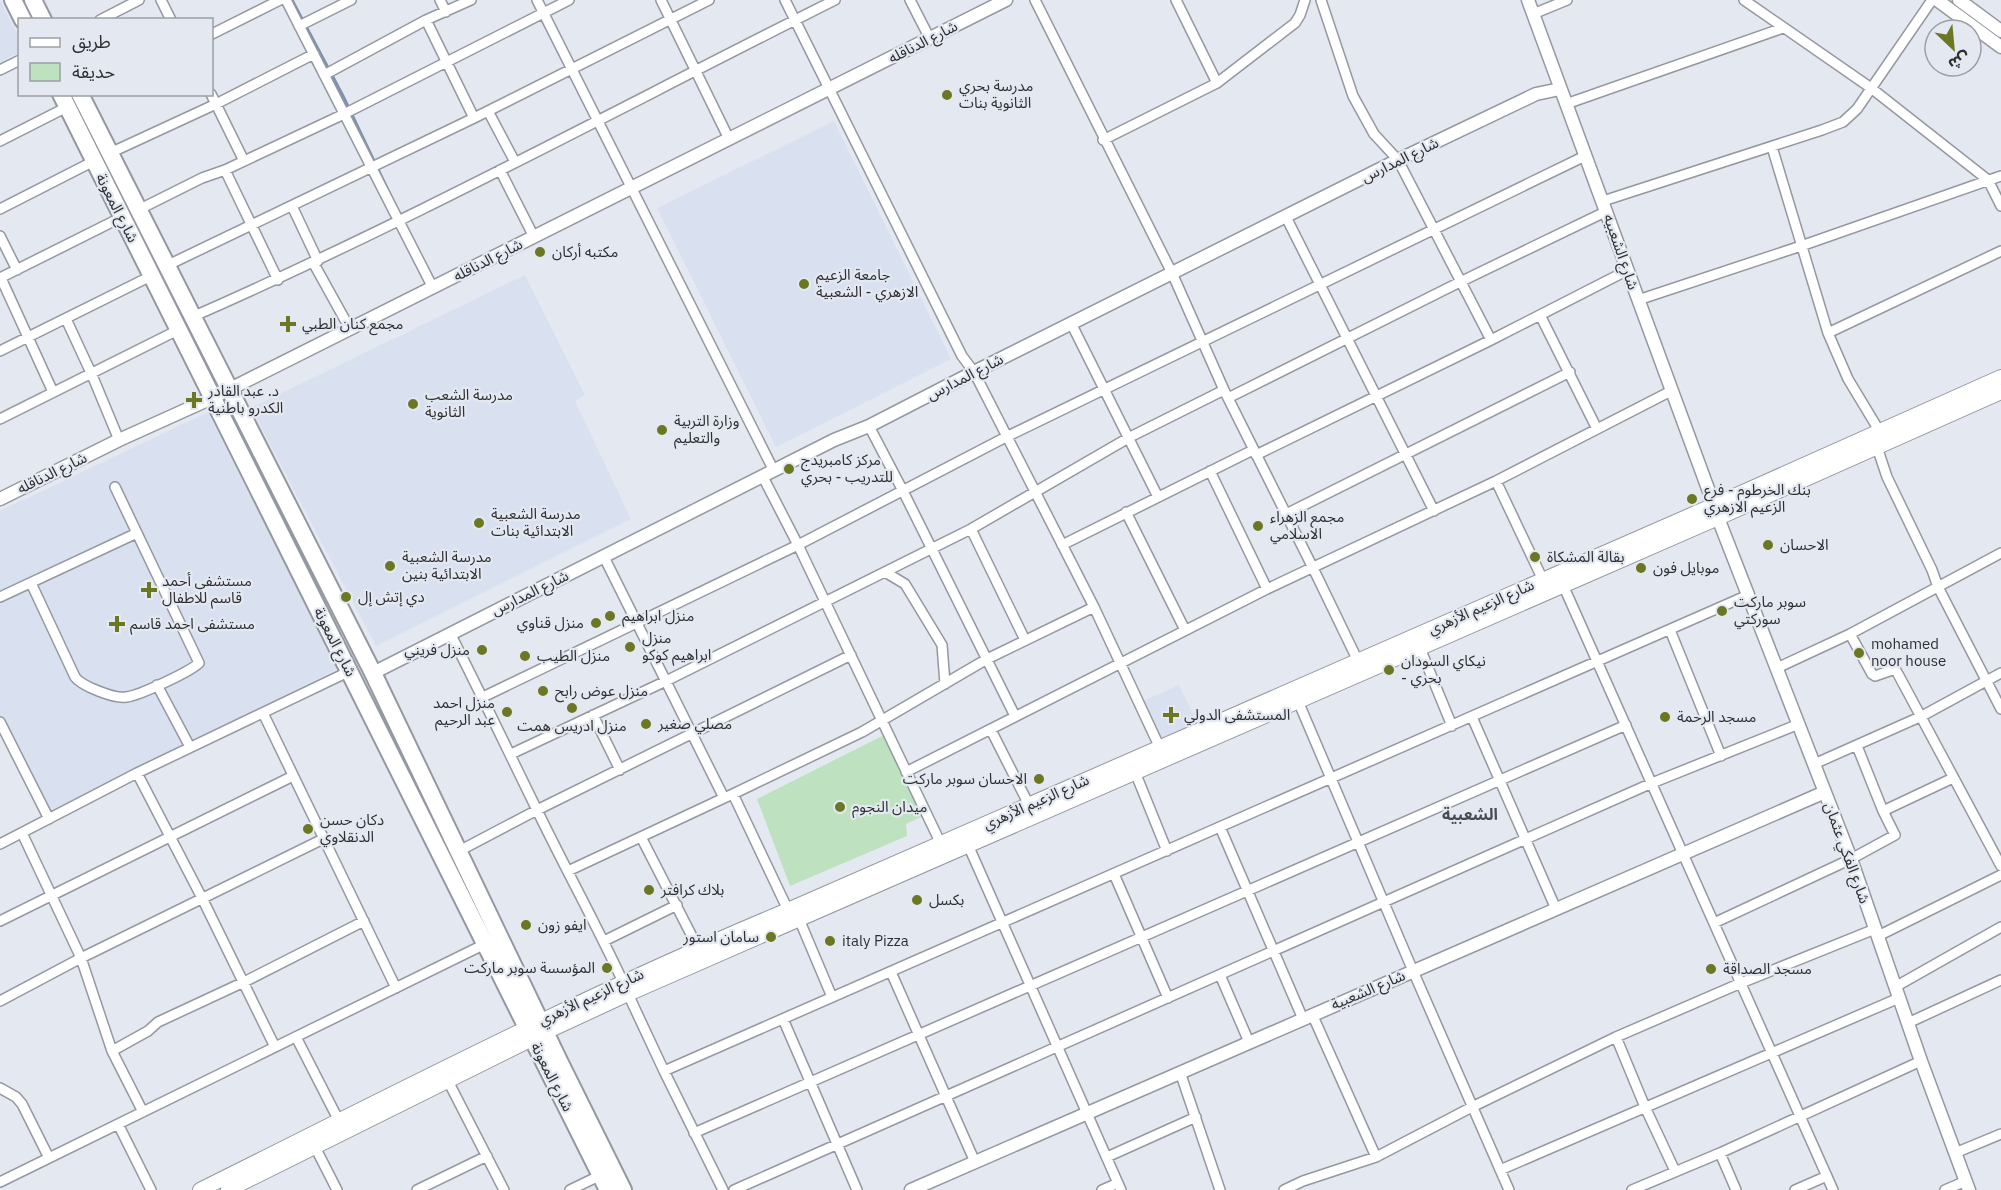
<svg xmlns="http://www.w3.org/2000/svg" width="2001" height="1190" font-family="'IBM Plex Sans','Noto Sans Arabic',sans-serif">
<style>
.built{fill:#d9e0f0}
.green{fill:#bee2c0}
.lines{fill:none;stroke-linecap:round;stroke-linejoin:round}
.stream{stroke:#7a91b0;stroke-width:3}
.street-casing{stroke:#9498a0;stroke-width:12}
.secondary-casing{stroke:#9498a0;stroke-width:15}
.primary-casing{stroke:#9498a0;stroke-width:16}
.highway-casing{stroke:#9498a0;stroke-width:20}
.street{stroke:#fff;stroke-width:9}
.secondary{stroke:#fff;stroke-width:12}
.primary{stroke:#fff;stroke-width:14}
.highway{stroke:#fff;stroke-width:16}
.poi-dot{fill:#6b7723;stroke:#e4e9f1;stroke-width:2}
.labels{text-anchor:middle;stroke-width:4.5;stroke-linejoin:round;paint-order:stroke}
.street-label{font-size:15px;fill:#2e2f33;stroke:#e4e9f1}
.poi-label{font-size:15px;fill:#2e2f33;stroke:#e4e9f1;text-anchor:start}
.neighbourhood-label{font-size:16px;font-weight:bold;fill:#464a51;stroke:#e4e9f1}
</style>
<rect width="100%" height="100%" fill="#e4e9f1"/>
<!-- built -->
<path class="built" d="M 0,0 L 19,38 L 20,52 L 0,62 Z
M 834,121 L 951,359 L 776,447 L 657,208 Z
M 525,275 L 585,395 L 575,401 L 631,519 L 376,646 L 251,408 Z
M 208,412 L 338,669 L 48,812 L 0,715 L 0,511 Z
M 1179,685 L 1200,728 L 1163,744 L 1143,701 Z"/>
<!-- green -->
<path class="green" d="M 884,735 L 923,816 L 906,824 L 907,836 L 790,886 L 757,799 Z"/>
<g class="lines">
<!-- stream -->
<path class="stream" d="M 292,0 L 343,96 L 395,205"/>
<!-- street casing -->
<g class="street-casing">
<path id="street" d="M 161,0 L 171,20
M 286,0 L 433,288
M 440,0 L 446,12
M 537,0 L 774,471
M 661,0 L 729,139
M 785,0 L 962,356 L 974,372 L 1094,607 L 1160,748
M 910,0 L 930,39
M 1035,0 L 1172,273 L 1224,390 L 1313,568 L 1358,661
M 1176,0 L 1217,83 L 1295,23 L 1300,15 L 1305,0
M 1321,0 L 1353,96 L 1374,134 L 1398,160 L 1491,340
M 1744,0 L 1871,88 L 1988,180 L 2001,206
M 1533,14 L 1567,0
M 100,20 L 139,0
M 426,20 L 474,118
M 299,26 L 351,0
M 212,34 L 280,0
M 0,70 L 20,60
M 324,75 L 426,20 L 471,0
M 211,94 L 244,161
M 1566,104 L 1783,28
M 488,111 L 515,162
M 1103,140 L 1217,83
M 0,141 L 67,107
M 1772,147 L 1828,333 L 1848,379 L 1880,432 L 1877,447 L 1887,477 L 1932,570 L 1938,587 L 2001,709
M 110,153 L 216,104 L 314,54
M 225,170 L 278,280
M 500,170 L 534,237
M 1603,201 L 1822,130 L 1843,122 L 1857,109 L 1932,0
M 292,206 L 318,261 L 314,264 L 350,329
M 0,209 L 94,161
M 138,210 L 202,178 L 225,170 L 344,114 L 569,0
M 1286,217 L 1434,511
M 0,236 L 17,270
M 166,266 L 474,118 L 709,0
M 0,278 L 122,217
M 1,278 L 53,392
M 1638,300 L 1801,246 L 2001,176
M 1540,315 L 1597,429
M 192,317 C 411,221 621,107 835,0
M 66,319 L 92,375 L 119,440
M 1071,323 L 1158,497
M 1828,333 L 2001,251
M 0,351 L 151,276
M 1228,398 L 1460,282 L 1607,211
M 0,419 L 178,330
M 869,426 L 903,491 L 1015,716
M 1256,455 L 1491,340 L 1628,270
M 1210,471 L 1267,589
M 763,477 L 798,545 L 941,844
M 1496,481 L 1543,580
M 1126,512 L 1185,630
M 1286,514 L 1570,372
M 971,529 L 1025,640
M 1062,545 L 1253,450
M 604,557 L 724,798 L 733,794 L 788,910
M 885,572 L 905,584 L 942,645 L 945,684
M 31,583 L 75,677 C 81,686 115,699 126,697 C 139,696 191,671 199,663 L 115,487
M 1563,585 L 1833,1190
M 0,597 L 137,533
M 1670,630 L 1721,756
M 450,633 C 480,692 508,751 537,810 C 565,868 596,924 623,982
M 1850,634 L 1872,674 L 1875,676 L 1895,669 L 1898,674 L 2001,866
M 1420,648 L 1452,726
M 1777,668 L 1850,634 L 2001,553
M 157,685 L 190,747
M 483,697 L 798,545 L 1006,437 L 1585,156
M 1298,701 L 1413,971 L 1509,1190
M 263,713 L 396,988
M 593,715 L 620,770
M 1472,717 L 1556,909
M 0,722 L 49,819
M 991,730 L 1029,805
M 511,754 L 666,681 L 971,529 L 1130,437 L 1224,390
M 1814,764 L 1922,716 L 2001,673
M 906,772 L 1267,589 L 1496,481 L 1671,391
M 1135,772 L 1167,851
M 137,773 L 202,898 L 275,1047
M 733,794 L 862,732 L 987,659 L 1094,607
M 1883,811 L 1953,778
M 1220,827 L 1303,1019
M 22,833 L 81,958 L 112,1051 L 143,1112
M 641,837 L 698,948
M 0,844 L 137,773 L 350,671
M 968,845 L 1121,1190
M 459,851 L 537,810 L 851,655
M 568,871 L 724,798
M 1114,874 L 1168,998
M 799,919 L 832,997
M 0,921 L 293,776
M 1714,923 L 1851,859 L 1895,835 L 1883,811 L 1857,746
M 1878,936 L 2001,875
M 604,941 L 677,905
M 891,972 L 975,1162
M 1220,975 L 1249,1042
M 1895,987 L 2001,927
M 628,994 L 664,1071 L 723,1190
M 0,1001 L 81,958 L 323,839
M 1312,1014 L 1376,1157
M 783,1019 L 857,1190
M 1908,1023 L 2001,980
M 296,1037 L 339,1121
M 1616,1037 L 1645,1107 L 1675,1171
M 112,1051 L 148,1031 L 158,1022 L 244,982 L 364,921
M 664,1071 L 1748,595
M 1180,1072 L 1220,1190
M 448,1081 L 504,1190
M 0,1088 L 16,1097 L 22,1104 L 49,1158
M 118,1124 L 151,1190
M 694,1133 L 1626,725
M 315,1147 L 337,1190
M 1720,1153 L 1736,1190
M 1955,1153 L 2001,1134
M 1107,1157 L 1196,1117
M 1500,1170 L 1899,998
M 0,1182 L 485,944
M 417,1190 L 487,1156
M 570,1190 L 601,1175
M 734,1190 L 1652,783 L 1799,724
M 1102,1190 L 1118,1183
M 1284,1190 L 1303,1181 L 1376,1157 L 1472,1107 L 1616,1037 L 1741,983 L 1875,929
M 1632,1190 L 1720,1153 L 1921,1061
M 1795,1190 L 1827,1176
M 1945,1190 L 1966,1181"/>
</g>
<!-- secondary casing -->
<g class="secondary-casing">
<path id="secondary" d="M 1528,0 L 1714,505
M 1937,0 L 2001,47
M 1959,0 L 2001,31
M 0,499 L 119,440 L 212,398 L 1006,0
M 1718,518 L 1851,859 L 1921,1061 L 1969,1190
M 373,673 L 834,440 L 869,426 L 974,372 L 1398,160 L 1536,94 L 1560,89
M 911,1190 L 1825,792"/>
</g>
<!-- primary casing -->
<g class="primary-casing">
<path id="primary" d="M 200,1190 C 395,1093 588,993 788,910 L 1714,505 L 2001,377
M 228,1190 L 546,1032 L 628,994 L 1718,518 L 2001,392"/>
</g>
<!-- highway casing -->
<g class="highway-casing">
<path id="highway" d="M 13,0 L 23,20
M 33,0 L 43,20
M 61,94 L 608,1190
M 80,94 L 373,673 L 559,1061 L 623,1190"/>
</g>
<!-- street -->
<use href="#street" class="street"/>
<!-- secondary -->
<use href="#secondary" class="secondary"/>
<!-- primary -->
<use href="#primary" class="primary"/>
<!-- highway -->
<use href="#highway" class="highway"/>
</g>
<!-- markers -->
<g class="poi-dot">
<circle cx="947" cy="95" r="6"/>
<circle cx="540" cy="252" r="6"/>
<circle cx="804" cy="284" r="6"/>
<path d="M285 315h6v6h6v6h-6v6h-6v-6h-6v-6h6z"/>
<path d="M191 391h6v6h6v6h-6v6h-6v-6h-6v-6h6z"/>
<circle cx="413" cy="404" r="6"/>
<circle cx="662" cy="430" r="6"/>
<circle cx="789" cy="469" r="6"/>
<circle cx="1692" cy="499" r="6"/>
<circle cx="479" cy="523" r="6"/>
<circle cx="1258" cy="526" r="6"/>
<circle cx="1768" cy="545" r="6"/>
<circle cx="1535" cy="557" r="6"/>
<circle cx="390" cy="566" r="6"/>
<circle cx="1641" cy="568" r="6"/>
<path d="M146 581h6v6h6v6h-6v6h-6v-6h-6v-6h6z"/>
<circle cx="346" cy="597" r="6"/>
<circle cx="1722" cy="611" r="6"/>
<circle cx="610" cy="616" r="6"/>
<circle cx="596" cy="623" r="6"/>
<path d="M114 615h6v6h6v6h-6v6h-6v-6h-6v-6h6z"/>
<circle cx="630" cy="647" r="6"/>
<circle cx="482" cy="650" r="6"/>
<circle cx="1859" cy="653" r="6"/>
<circle cx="525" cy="656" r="6"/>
<circle cx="1389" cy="670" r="6"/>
<circle cx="543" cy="691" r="6"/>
<circle cx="572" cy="708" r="6"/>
<circle cx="507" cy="712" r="6"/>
<path d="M1168 706h6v6h6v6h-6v6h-6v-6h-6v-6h6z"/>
<circle cx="1665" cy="717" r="6"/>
<circle cx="646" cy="724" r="6"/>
<circle cx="1039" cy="779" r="6"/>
<circle cx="840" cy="807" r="6"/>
<circle cx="308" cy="829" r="6"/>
<circle cx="649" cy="890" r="6"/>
<circle cx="917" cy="900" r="6"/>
<circle cx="526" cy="925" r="6"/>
<circle cx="771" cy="937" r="6"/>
<circle cx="830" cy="941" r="6"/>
<circle cx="607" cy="968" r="6"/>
<circle cx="1711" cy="969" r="6"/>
</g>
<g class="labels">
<!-- street labels -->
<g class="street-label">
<text transform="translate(923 42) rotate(-27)" y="5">شارع الدناقله</text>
<text transform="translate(1400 160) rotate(-26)" y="5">شارع المدارس</text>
<text transform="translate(117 208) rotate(63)" y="5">شارع المعونة</text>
<text transform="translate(1621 252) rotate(71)" y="5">شارع الشعبيه</text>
<text transform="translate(488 260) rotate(-27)" y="5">شارع الدناقله</text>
<text transform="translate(965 377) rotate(-27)" y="5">شارع المدارس</text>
<text transform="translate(52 473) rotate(-26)" y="5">شارع الدناقله</text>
<text transform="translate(530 593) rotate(-26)" y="5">شارع المدارس</text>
<text transform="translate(1481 607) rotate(-24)" y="5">شارع الزعيم الأزهري</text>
<text transform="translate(335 642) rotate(63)" y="5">شارع المعونة</text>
<text transform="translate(1036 802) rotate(-24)" y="5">شارع الزعيم الأزهري</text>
<text transform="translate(1847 853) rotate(70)" y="5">شارع الفكي عثمان</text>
<text transform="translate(1368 990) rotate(-23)" y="5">شارع الشعبية</text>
<text transform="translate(591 997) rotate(-25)" y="5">شارع الزعيم الأزهري</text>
<text transform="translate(552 1077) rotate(63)" y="5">شارع المعونة</text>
</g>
<!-- poi labels -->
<g class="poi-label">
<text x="959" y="91">مدرسة بحري<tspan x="959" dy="17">الثانوية بنات</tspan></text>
<text x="552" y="257">مكتبه أركان</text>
<text x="816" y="280">جامعة الزعيم<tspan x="816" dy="17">الازهري - الشعبية</tspan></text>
<text x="302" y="329">مجمع كنان الطبي</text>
<text x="208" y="396">د. عبد القادر<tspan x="208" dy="17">الكدرو باطنية</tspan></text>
<text x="425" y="400">مدرسة الشعب<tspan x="425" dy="17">الثانوية</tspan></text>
<text x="674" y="426">وزارة التربية<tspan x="674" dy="17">والتعليم</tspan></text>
<text x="801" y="465">مركز كامبريدج<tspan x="801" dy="17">للتدريب - بحري</tspan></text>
<text x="1704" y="495">بنك الخرطوم - فرع<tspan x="1704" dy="17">الزعيم الازهري</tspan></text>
<text x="491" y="519">مدرسة الشعبية<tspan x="491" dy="17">الابتدائية بنات</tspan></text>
<text x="1270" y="522">مجمع الزهراء<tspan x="1270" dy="17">الاسلامي</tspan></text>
<text x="1780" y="550">الاحسان</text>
<text x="402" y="562">مدرسة الشعبية<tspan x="402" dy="17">الابتدائية بنين</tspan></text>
<text x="1547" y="562">بقالة المشكاة</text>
<text x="1653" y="573">موبايل فون</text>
<text x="162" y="586">مستشفى أحمد<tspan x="162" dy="17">قاسم للاطفال</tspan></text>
<text x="358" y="602">دي إتش إل</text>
<text x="1734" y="607">سوبر ماركت<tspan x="1734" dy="17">سوركتي</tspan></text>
<text x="622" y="621">منزل ابراهيم</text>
<text x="584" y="628" text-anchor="end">منزل قناوي</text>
<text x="130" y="629">مستشفى احمد قاسم</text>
<text x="642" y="643">منزل<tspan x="642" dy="17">ابراهيم كوكو</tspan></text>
<text x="1871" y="649">mohamed<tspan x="1871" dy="17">noor house</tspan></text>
<text x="470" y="655" text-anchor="end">منزل فريني</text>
<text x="537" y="661">منزل الطيب</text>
<text x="1401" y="666">نيكاي السودان<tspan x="1401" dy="17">- بحري</tspan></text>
<text x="555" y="696">منزل عوض رابح</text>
<text x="495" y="708" text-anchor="end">منزل احمد<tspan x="495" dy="17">عبد الرحيم</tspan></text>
<text x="1184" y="720">المستشفى الدولي</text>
<text x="1677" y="722">مسجد الرحمة</text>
<text x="658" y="729">مصلي صغير</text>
<text x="572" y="731" text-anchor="middle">منزل ادريس همت</text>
<text x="1027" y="784" text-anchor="end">الاحسان سوبر ماركت</text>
<text x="852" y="812">ميدان النجوم</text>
<text x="320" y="825">دكان حسن<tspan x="320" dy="17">الدنقلاوي</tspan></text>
<text x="661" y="895">بلاك كرافتر</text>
<text x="929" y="905">بكسل</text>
<text x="538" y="930">ايفو زون</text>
<text x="759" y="942" text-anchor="end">سامان استور</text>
<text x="842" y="946">italy Pizza</text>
<text x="595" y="973" text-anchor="end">المؤسسة سوبر ماركت</text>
<text x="1723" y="974">مسجد الصداقة</text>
</g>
<!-- neighbourhood labels -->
<g class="neighbourhood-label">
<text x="1470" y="820">الشعبية</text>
</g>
</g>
<!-- legend -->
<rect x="18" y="18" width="195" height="78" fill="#e4e9f1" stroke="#9b9fa5" stroke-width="1.5"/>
<rect x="30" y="38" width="30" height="9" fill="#ffffff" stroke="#9b9fa5" stroke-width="1.5"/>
<text x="72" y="48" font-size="18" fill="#2e2f33">طريق</text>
<rect x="30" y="63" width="30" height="18" fill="#bee2c0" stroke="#9b9fa5" stroke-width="1.5"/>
<text x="72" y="78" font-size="18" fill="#2e2f33">حديقة</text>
<!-- north arrow -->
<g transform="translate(1953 48) rotate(154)"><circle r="28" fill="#e4e9f1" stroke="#9b9fa5" stroke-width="1.5"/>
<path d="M0-4.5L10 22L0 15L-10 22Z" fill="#6b7723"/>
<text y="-9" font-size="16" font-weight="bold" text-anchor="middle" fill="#2e2f33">ش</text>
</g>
</svg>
